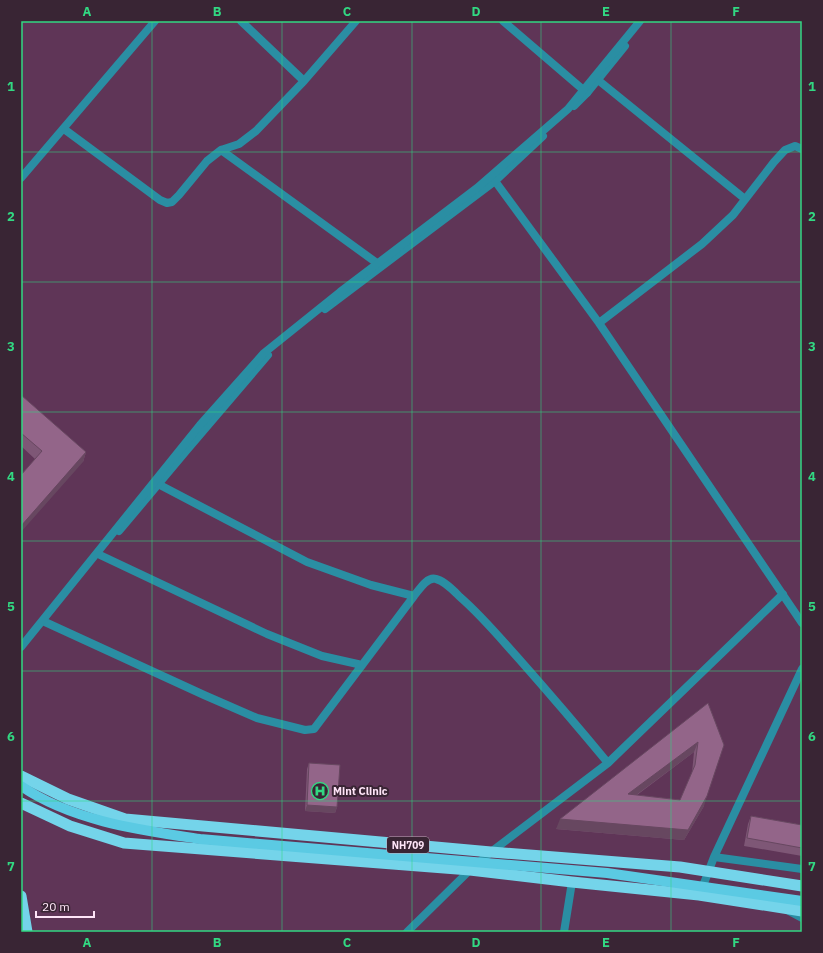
<svg xmlns="http://www.w3.org/2000/svg" width="823" height="953" font-family="'IBM Plex Sans',sans-serif">
<style>
.lines{fill:none;stroke-linecap:round;stroke-linejoin:round}
.minor{stroke:#2a8ea3;stroke-width:8}
.tertiary{stroke:#2a8ea3;stroke-width:8}
.trunk{stroke:#74d4ea;stroke-width:11}
.tertiary-bridge{stroke:#2a8ea3;stroke-width:8}
.primary-bridge{stroke:#5bcae3;stroke-width:10}
.wall{fill:#7e5776;fill-rule:evenodd}
.shaded-wall{fill:#674760}
.building{fill:#936589;stroke:#674760;fill-rule:evenodd}
.grid{fill:none;stroke:#32d882;stroke-width:1;stroke-opacity:0.55}
.labels{text-anchor:middle;stroke-width:4;stroke-linejoin:round;paint-order:stroke}
.shield{fill:#392534;stroke:#c3abbc;stroke-width:1}
.shield-label{font-size:10px;font-weight:bold;fill:#fee4f7}
.poi-label{font-size:11px;font-weight:bold;fill:#fee4f7;stroke:#392534;text-anchor:start}
.neatline{fill:none;stroke:#32d882;stroke-width:1.5}
.grid-label{font-size:13px;text-anchor:middle;font-weight:bold;fill:#32d882}
</style>
<rect width="100%" height="100%" fill="#5f3557"/>
<g class="lines">
<!-- minor -->
<path class="minor" d="M 241,21 L 304,81
M 503,21 L 587,93
M 598,80 L 745,199
M 64,129 L 160,200 L 167,203 L 172,202 L 179,195 L 207,161 L 221,150 L 239,144 L 256,131 L 304,81 L 356,21
M 221,150 L 381,266
M 21,178 L 155,21
M 495,181 L 599,323 L 802,623
M 599,323 L 702,244 L 733,215 L 774,162 L 785,150 L 795,146 L 802,149
M 158,484 L 307,562 L 371,585 L 414,596
M 100,555 L 267,634 L 322,656 L 362,665
M 45,622 L 204,695 L 257,718 L 305,730 L 314,729 L 414,596 C 419,590 427,576 436,579 C 445,581 454,591 460,597 C 482,616 500,638 519,659 C 549,693 579,728 608,763
M 714,857 L 802,869
M 701,891 L 714,857 L 802,669
M 789,911 L 802,918
M 407,932 L 470,870 L 491,852 L 608,763 L 783,594
M 564,932 L 572,882"/>
<!-- tertiary -->
<path class="tertiary" d="M 574,106 L 587,93 L 625,46
M 325,309 L 495,181 L 543,136
M 119,531 L 187,450 L 268,355"/>
<!-- trunk -->
<path class="trunk" d="M 21,776 L 68,799 L 125,819 L 491,852 L 680,867 L 802,886
M 21,803 L 70,826 L 124,843 L 470,870 L 572,882 L 699,895 L 802,911
M 21,896 L 27,932"/>
<!-- tertiary-bridge -->
<path class="tertiary-bridge" d="M 21,647 L 200,425 L 264,353 L 340,292 L 477,188 L 568,109 L 640,21"/>
<!-- primary-bridge -->
<path class="primary-bridge" d="M 21,786 C 72,821 140,830 200,839 L 607,873 L 802,901"/>
</g>
<!-- wall -->
<path class="wall" d="M 21,395 L 86,452 L 83,462 L 35,459 L 21,446 Z
M 708,703 L 704,806 L 684,840 L 556,829 ZM 694,752 L 692,773 L 680,800 L 637,795 Z
M 309,763 L 337,807 L 335,813 L 305,811 L 307,769 Z
M 751,816 L 802,825 L 802,856 L 744,846 L 748,824 Z"/>
<!-- shaded-wall -->
<path class="shaded-wall" d="M 86,452 L 83,462 L 21,532 L 21,526 Z
M 698,742 L 694,752 L 624,804 L 628,794 Z
M 707,796 L 704,806 L 684,840 L 556,829 L 560,819 Z
M 307,805 L 337,807 L 335,813 L 305,811 Z"/>
<!-- building -->
<path class="building" d="M 21,395 L 86,452 L 21,526 L 21,475 L 42,451 L 21,433 Z
M 708,703 L 724,745 L 707,796 L 688,830 L 560,819 ZM 698,742 L 695,765 L 680,800 L 628,794 Z
M 309,763 L 340,765 L 337,807 L 307,805 Z
M 751,816 L 802,825 L 802,848 L 747,838 Z"/>
<!-- grid -->
<path class="grid" d="M 152,21 L 152,932M 282,21 L 282,932M 412,21 L 412,932M 541,21 L 541,932M 671,21 L 671,932M 21,152 L 802,152M 21,282 L 802,282M 21,412 L 802,412M 21,541 L 802,541M 21,671 L 802,671M 21,801 L 802,801"/>
<!-- icons -->
<defs>
<g id="hospital-ring" transform="scale(0.9)"><circle r="9.5" fill="#392534" stroke="#32d882" stroke-width="1.5"/><path d="M-5-5h3v3.5h4V-5h3V5h-3V1.5h-4V5h-3Z" fill="#32d882"/></g>
</defs>
<g fill-rule="evenodd">
<use href="#hospital-ring" x="320" y="791"/>
</g>
<g class="labels">
<!-- shield labels -->
<rect class="shield" x="387" y="837" width="42" height="16" rx="3"/>
<g class="shield-label">
<text x="408" y="849">NH709</text>
</g>
<!-- poi labels -->
<g class="poi-label">
<text x="333" y="795">Mint Clinic</text>
</g>
</g>
<!-- border -->
<rect width="823" height="953" fill="none" stroke="#392534" stroke-width="44"/>
<!-- scale -->
<path d="M36 911v6h58v-6" fill="none" stroke="#fee4f7" stroke-width="2"/>
<text x="42" y="911" font-size="12" fill="#fee4f7" stroke="#392534" stroke-width="3" paint-order="stroke">20 m</text>
<rect x="22" y="22" width="779" height="909" class="neatline"/>
<g class="grid-label">
<text x="87" y="16">A</text>
<text x="217" y="16">B</text>
<text x="347" y="16">C</text>
<text x="476" y="16">D</text>
<text x="606" y="16">E</text>
<text x="736" y="16">F</text>
<text x="11" y="91">1</text>
<text x="812" y="91">1</text>
<text x="11" y="221">2</text>
<text x="812" y="221">2</text>
<text x="11" y="351">3</text>
<text x="812" y="351">3</text>
<text x="11" y="481">4</text>
<text x="812" y="481">4</text>
<text x="11" y="611">5</text>
<text x="812" y="611">5</text>
<text x="11" y="741">6</text>
<text x="812" y="741">6</text>
<text x="11" y="871">7</text>
<text x="812" y="871">7</text>
<text x="87" y="947">A</text>
<text x="217" y="947">B</text>
<text x="347" y="947">C</text>
<text x="476" y="947">D</text>
<text x="606" y="947">E</text>
<text x="736" y="947">F</text>
</g>
</svg>
